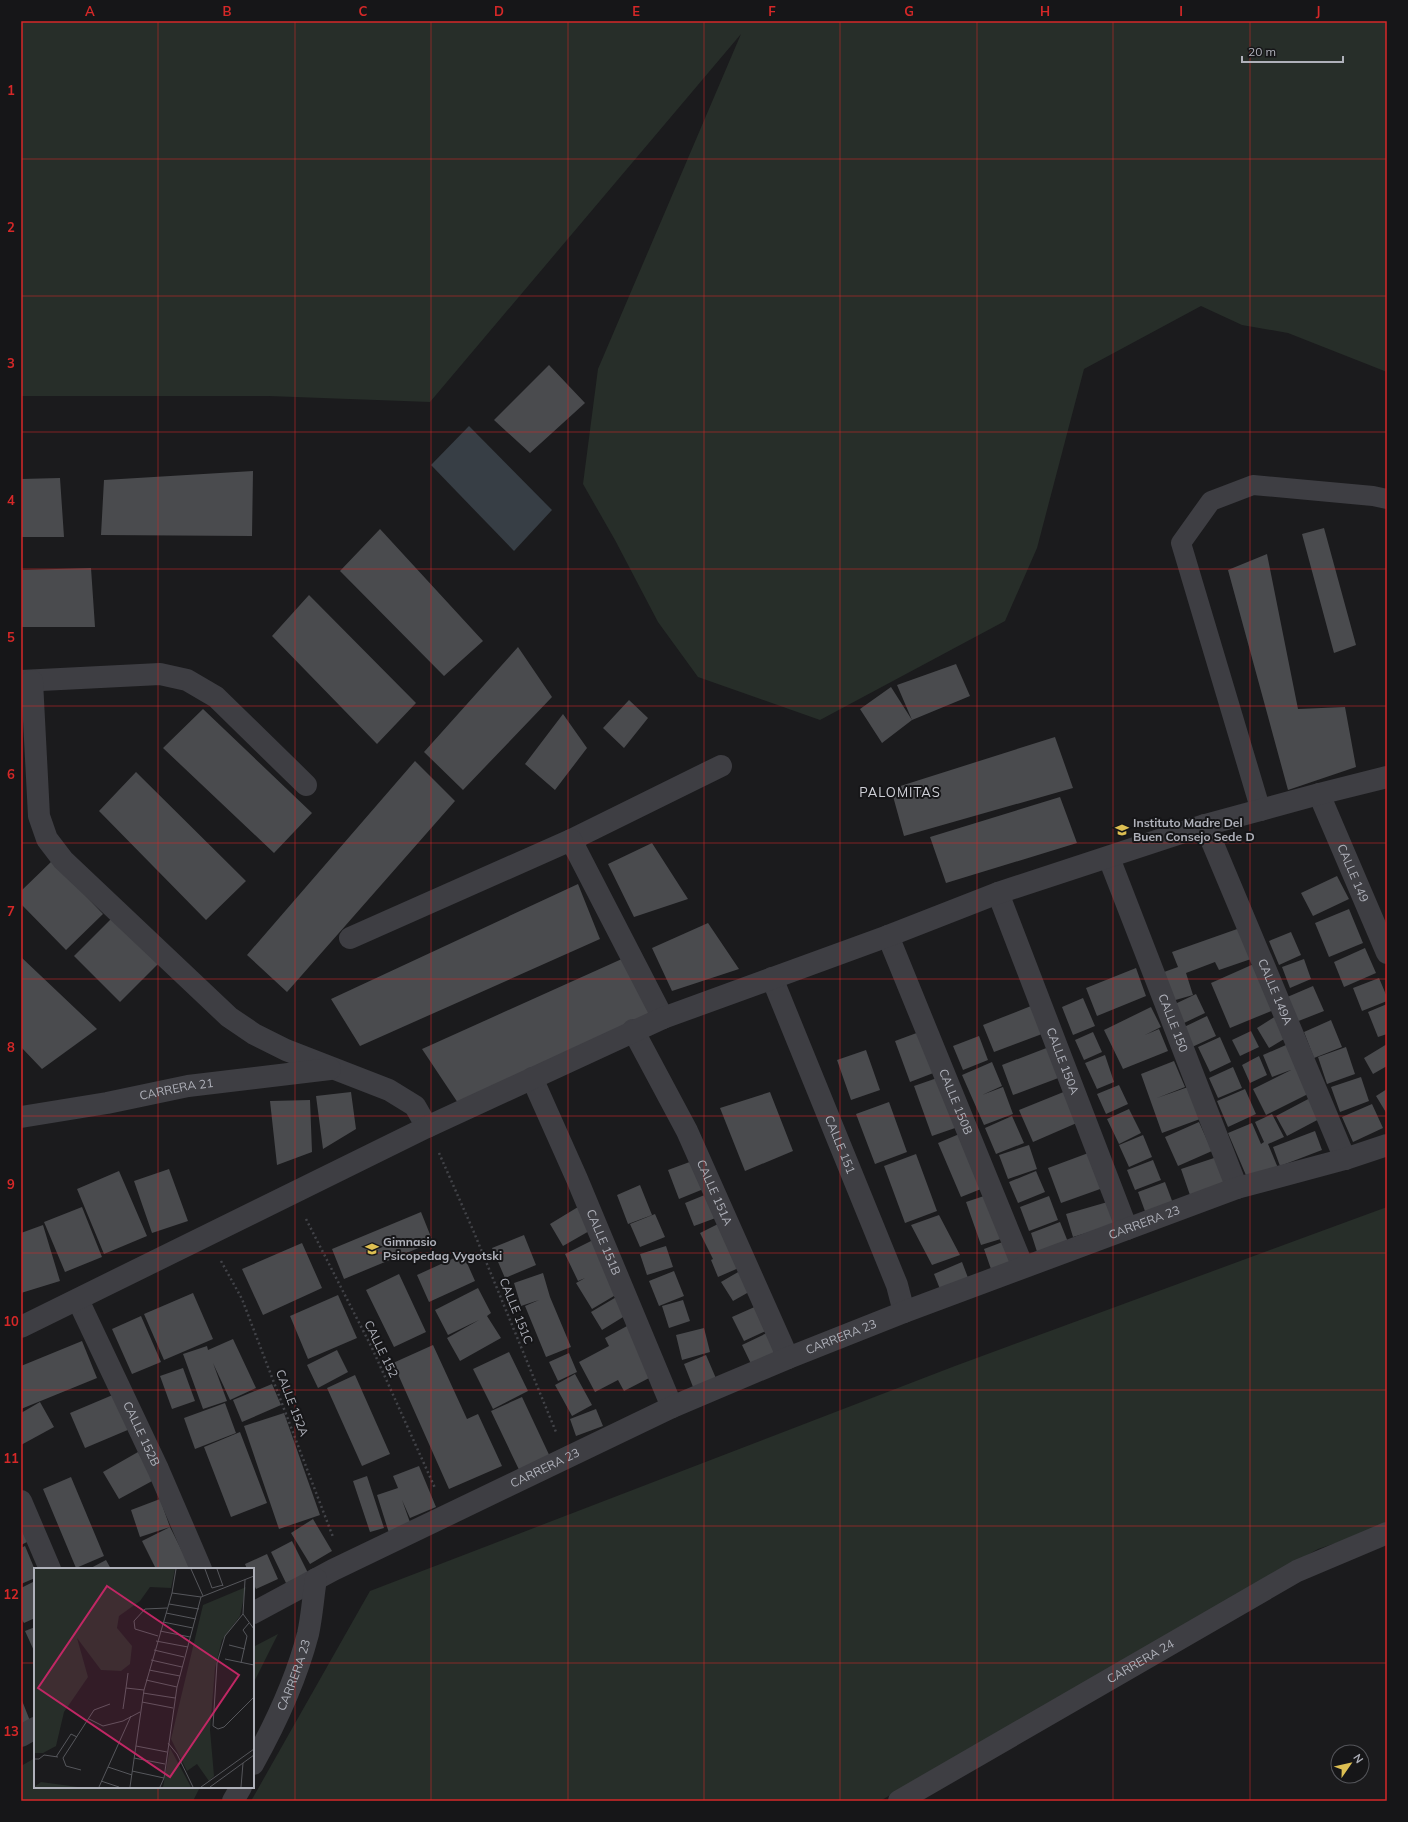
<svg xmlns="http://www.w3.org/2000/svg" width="1408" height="1822" font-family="Mulish,sans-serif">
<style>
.green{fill:#272e29}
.water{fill:#373e45}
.building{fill:#4a4b4e}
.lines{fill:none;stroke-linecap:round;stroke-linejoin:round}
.path{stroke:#424348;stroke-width:2.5;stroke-dasharray:2 3;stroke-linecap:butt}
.service{stroke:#3e3e43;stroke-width:20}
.minor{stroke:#3e3e43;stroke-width:22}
.grid{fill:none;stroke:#d62828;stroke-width:1;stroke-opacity:0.55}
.labels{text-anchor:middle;stroke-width:4;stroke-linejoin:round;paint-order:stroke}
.poi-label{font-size:12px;font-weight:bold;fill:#afb1ba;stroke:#161618;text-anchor:start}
.street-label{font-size:12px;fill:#afb1ba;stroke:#161618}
.neighbourhood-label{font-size:13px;letter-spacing:1px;fill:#cfd0d7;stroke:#161618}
.inset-road{fill:none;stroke:#56575c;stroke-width:1}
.view{fill:#c02764;fill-opacity:0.15;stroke:#c02764;stroke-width:2}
.inset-edge{fill:none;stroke:#afb1ba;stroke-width:2}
.neatline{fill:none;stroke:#d62828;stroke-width:1.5}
.grid-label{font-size:13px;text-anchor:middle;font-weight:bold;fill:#d62828}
</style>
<rect width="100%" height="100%" fill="#1b1b1d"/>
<!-- green -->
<path class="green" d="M 21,21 L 1387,21 L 1387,372 L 1288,333 L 1242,325 L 1201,306 L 1084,369 L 1037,548 L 1005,621 L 820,720 L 698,677 L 658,622 L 615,540 L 583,484 L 598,369 L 741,34 L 430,402 L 269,396 L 21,396 Z
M 1387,1207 L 1387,1526 L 1318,1549 L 880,1801 L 251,1801 L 370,1591 L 955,1366 Z
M 278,1634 L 253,1684 L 253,1647 Z
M 35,1758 L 35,1787 L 200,1787 L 193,1801 L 21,1801 L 21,1766 Z"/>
<!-- water -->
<path class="water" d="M 469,426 L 552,510 L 514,551 L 431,465 Z"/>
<!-- building -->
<path class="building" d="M 549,365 L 585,403 L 530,453 L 494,420 Z
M 253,471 L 252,536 L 101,535 L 104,480 Z
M 60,478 L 64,537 L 21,537 L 21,479 Z
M 1324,528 L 1356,645 L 1334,653 L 1302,534 Z
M 380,529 L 483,641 L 444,676 L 340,571 Z
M 1267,554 L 1298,709 L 1345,707 L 1356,767 L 1288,790 L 1228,570 Z
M 91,568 L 95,627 L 21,627 L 21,570 Z
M 309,595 L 416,703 L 377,744 L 272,636 Z
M 518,647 L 552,697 L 463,790 L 424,752 Z
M 956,664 L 970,696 L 912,720 L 882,743 L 860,709 L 891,687 L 912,720 L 897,685 Z
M 629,700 L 648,718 L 624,748 L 603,728 Z
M 203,709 L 312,813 L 274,853 L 163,748 Z
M 563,714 L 587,748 L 555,790 L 525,764 Z
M 1055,737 L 1073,788 L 904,836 L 891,789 Z
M 415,761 L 455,801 L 287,992 L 247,955 Z
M 136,772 L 246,881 L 206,920 L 99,811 Z
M 1060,797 L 1077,843 L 946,883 L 930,837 Z
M 652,843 L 688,899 L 634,917 L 608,864 Z
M 52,861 L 103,914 L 66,950 L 21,904 L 21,891 Z
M 1337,876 L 1349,899 L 1313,916 L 1301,893 Z
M 578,884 L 600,939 L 360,1046 L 331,999 Z
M 1349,909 L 1363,943 L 1329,957 L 1315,923 Z
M 112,918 L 158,964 L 120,1002 L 74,956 Z
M 708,923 L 739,969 L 672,991 L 652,948 Z
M 1240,928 L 1251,959 L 1219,970 L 1215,962 L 1186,973 L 1193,995 L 1172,1001 L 1164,972 L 1178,967 L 1172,952 Z
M 1291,932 L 1301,955 L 1279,965 L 1269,941 Z
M 1365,948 L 1376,973 L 1344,987 L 1334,962 Z
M 21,957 L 97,1029 L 42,1069 L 21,1047 Z
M 624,958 L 654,1011 L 458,1103 L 422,1049 Z
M 1304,959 L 1311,979 L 1290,988 L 1282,967 Z
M 1256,963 L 1276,1009 L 1230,1028 L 1211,983 Z
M 1136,968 L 1146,996 L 1097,1016 L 1086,988 Z
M 1379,978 L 1387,997 L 1387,1001 L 1362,1011 L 1353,988 Z
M 1313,986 L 1324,1011 L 1296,1022 L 1285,998 Z
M 1196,994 L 1205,1013 L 1184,1023 L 1175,1004 Z
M 1083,998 L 1095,1026 L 1073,1035 L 1062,1007 Z
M 1387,1004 L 1387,1034 L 1378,1037 L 1368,1012 Z
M 1031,1006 L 1042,1034 L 994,1052 L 983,1025 Z
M 1151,1007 L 1161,1027 L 1145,1035 L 1159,1029 L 1168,1051 L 1123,1069 L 1104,1030 Z
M 1207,1016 L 1216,1036 L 1192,1047 L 1182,1028 Z
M 1276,1016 L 1289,1036 L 1269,1048 L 1257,1028 Z
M 1331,1020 L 1342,1047 L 1314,1058 L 1304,1032 Z
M 922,1031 L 936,1072 L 910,1082 L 895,1041 Z
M 1251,1031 L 1259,1047 L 1240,1056 L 1232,1040 Z
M 1093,1032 L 1102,1052 L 1084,1060 L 1075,1040 Z
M 979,1036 L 988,1060 L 963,1070 L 953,1046 Z
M 1220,1037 L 1231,1062 L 1210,1072 L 1198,1047 Z
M 1387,1044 L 1387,1066 L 1373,1074 L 1364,1058 Z
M 1286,1045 L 1296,1068 L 1272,1077 L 1263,1055 Z
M 1049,1047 L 1061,1077 L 1013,1095 L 1002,1065 Z
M 1346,1047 L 1355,1074 L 1327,1084 L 1318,1057 Z
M 866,1050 L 880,1090 L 851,1100 L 837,1060 Z
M 1105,1055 L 1114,1082 L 1097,1089 L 1085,1063 Z
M 1259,1056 L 1267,1075 L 1250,1083 L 1242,1065 Z
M 1174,1061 L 1185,1087 L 1157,1098 L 1188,1087 L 1200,1119 L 1162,1133 L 1141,1074 Z
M 992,1062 L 1002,1086 L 982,1095 L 1003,1087 L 1013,1114 L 984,1125 L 962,1075 Z
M 1301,1065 L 1314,1091 L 1266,1115 L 1253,1089 Z
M 1233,1067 L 1242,1088 L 1218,1098 L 1209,1078 Z
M 940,1077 L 958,1127 L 932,1136 L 914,1086 Z
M 1361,1077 L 1369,1101 L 1340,1112 L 1331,1087 Z
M 1119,1085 L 1128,1104 L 1106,1114 L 1097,1094 Z
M 1245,1089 L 1256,1114 L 1228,1127 L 1217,1101 Z
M 1387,1089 L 1387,1114 L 1376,1096 Z
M 1066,1091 L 1079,1122 L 1033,1142 L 1019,1110 Z
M 351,1092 L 356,1129 L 323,1149 L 316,1096 Z
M 770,1092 L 793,1151 L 745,1171 L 720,1108 Z
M 1312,1097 L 1323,1117 L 1287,1136 L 1276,1116 Z
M 310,1100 L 312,1152 L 277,1165 L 270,1101 Z
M 889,1102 L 907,1152 L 875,1164 L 856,1114 Z
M 1372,1104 L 1383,1128 L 1353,1142 L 1342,1117 Z
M 1129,1109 L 1141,1133 L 1119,1144 L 1107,1119 Z
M 1272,1114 L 1284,1137 L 1268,1144 L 1278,1168 L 1248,1180 L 1228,1133 L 1252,1123 L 1261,1144 L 1264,1142 L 1255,1122 Z
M 1012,1116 L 1024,1143 L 996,1154 L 985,1128 Z
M 1199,1122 L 1212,1151 L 1178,1166 L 1165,1137 Z
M 1315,1131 L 1322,1150 L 1280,1166 L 1273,1147 Z
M 964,1132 L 986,1187 L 961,1197 L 938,1143 Z
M 1143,1135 L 1152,1157 L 1129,1167 L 1119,1145 Z
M 1029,1145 L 1037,1169 L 1008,1179 L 999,1155 Z
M 1091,1152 L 1103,1188 L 1061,1203 L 1048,1168 Z
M 916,1154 L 937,1211 L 905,1223 L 884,1166 Z
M 1217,1157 L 1227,1186 L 1191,1198 L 1181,1169 Z
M 695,1160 L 706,1188 L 679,1199 L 668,1170 Z
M 1153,1160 L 1161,1180 L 1135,1190 L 1127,1170 Z
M 169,1169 L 188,1221 L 152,1233 L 134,1181 Z
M 119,1171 L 147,1236 L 104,1254 L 77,1189 Z
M 1036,1171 L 1045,1192 L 1018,1203 L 1009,1182 Z
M 1165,1182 L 1174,1206 L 1146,1214 L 1138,1192 Z
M 640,1185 L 652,1215 L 628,1224 L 617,1195 Z
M 712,1192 L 721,1216 L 694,1226 L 685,1203 Z
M 990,1194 L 1004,1238 L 981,1245 L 966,1202 Z
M 1049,1196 L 1058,1220 L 1029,1231 L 1020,1207 Z
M 1111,1201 L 1119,1223 L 1073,1237 L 1066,1214 Z
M 82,1207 L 102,1257 L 65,1272 L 44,1222 Z
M 578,1207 L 591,1230 L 563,1246 L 550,1224 Z
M 421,1212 L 433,1242 L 344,1279 L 332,1249 Z
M 655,1214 L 665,1237 L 640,1247 L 630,1224 Z
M 939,1215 L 960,1255 L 932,1265 L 911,1225 Z
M 722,1222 L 735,1249 L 724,1254 L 733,1250 L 741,1267 L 718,1277 L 711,1260 L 713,1259 L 700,1233 Z
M 1060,1222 L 1070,1247 L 1039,1258 L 1031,1233 Z
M 43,1225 L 60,1281 L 21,1293 L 21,1233 Z
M 524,1235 L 536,1265 L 505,1278 L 492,1248 Z
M 593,1240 L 619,1293 L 592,1309 L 576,1283 L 585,1278 L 578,1281 L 565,1254 Z
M 1008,1240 L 1016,1264 L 992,1272 L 984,1249 Z
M 302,1243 L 322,1288 L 263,1315 L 242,1269 Z
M 666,1246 L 673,1267 L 647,1275 L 640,1254 Z
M 463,1254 L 475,1281 L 429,1302 L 417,1275 Z
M 962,1262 L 970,1283 L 942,1294 L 934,1274 Z
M 745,1268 L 756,1288 L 733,1301 L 721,1282 Z
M 674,1271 L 684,1296 L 659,1306 L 649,1281 Z
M 543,1273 L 550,1297 L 571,1347 L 546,1357 L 525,1306 L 539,1300 L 521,1306 L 514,1283 Z
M 399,1274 L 426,1332 L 394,1347 L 366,1290 Z
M 478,1288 L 491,1313 L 487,1316 L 501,1338 L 460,1361 L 447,1338 L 479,1320 L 448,1335 L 435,1310 Z
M 193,1293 L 213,1339 L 164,1360 L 144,1314 Z
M 338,1295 L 357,1338 L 308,1359 L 290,1316 Z
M 618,1296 L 628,1314 L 602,1330 L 591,1312 Z
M 683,1300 L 690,1321 L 669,1328 L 662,1306 Z
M 759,1305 L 770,1329 L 744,1341 L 732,1317 Z
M 141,1316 L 161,1362 L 132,1374 L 112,1329 Z
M 627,1326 L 653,1376 L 624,1391 L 618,1380 L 595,1392 L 579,1362 L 609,1346 L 605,1338 Z
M 704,1328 L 710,1352 L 682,1360 L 676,1335 Z
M 771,1331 L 784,1356 L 754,1370 L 742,1345 Z
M 233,1339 L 256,1388 L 230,1400 L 213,1363 L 227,1401 L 203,1409 L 183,1354 L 207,1346 L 208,1350 Z
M 82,1341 L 97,1378 L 21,1409 L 21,1366 Z
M 433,1345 L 467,1419 L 478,1414 L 502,1466 L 449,1489 L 393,1363 Z
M 337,1350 L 348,1372 L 318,1388 L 307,1365 Z
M 509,1352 L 528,1391 L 493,1409 L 473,1369 Z
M 569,1353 L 577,1372 L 558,1381 L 549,1362 Z
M 706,1355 L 718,1383 L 695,1392 L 684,1364 Z
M 183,1368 L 195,1401 L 172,1409 L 160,1376 Z
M 575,1374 L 592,1405 L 572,1416 L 555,1385 Z
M 355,1375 L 390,1454 L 362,1466 L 327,1388 Z
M 272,1384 L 281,1405 L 242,1422 L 233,1400 Z
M 115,1394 L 130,1429 L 85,1448 L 70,1413 Z
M 522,1397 L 552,1461 L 522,1476 L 491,1411 Z
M 40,1402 L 54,1427 L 21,1445 L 21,1413 Z
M 225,1403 L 236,1433 L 195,1449 L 184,1418 Z
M 596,1409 L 603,1426 L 576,1436 L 570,1419 Z
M 284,1413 L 320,1515 L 279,1529 L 244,1426 Z
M 240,1432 L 267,1503 L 231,1517 L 204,1447 Z
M 138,1452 L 154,1480 L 119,1499 L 103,1472 Z
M 419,1466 L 436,1507 L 410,1518 L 402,1500 L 411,1525 L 389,1533 L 377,1495 L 398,1488 L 393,1476 Z
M 367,1476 L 384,1528 L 370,1532 L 353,1481 Z
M 71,1477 L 104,1556 L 76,1568 L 43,1489 Z
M 160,1499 L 170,1527 L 191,1569 L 156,1569 L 142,1541 L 170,1527 L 140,1537 L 131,1510 Z
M 313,1519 L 332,1551 L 310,1564 L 291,1533 Z
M 21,1523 L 29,1541 L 21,1545 Z
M 292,1541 L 308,1573 L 286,1583 L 271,1552 Z
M 25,1546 L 35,1570 L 35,1578 L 21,1584 L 21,1548 Z
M 267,1554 L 278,1579 L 256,1589 L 253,1583 L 253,1569 L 247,1569 L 245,1564 Z
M 106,1560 L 111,1569 L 89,1569 Z
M 35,1581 L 35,1618 L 24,1623 L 21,1618 L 21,1588 Z
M 35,1627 L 35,1653 L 25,1631 Z
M 21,1698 L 32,1726 L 21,1730 Z"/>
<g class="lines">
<!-- path -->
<path class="path" d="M 439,1153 L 473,1230 L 556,1432
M 306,1219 L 372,1348 L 435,1488
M 221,1261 L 242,1299 L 333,1537"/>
<!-- service -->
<path class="service" d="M 1261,811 L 1181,543 L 1211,501 L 1253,485 L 1373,496 L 1387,499"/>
<!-- minor -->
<g class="minor">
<path d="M 21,681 L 160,674 L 187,680 L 216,697 L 306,785"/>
<path d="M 32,681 L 39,816 L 47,839 L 63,860 L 229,1017 L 254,1034 L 286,1050 L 389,1090 L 415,1106 L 427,1127"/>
<path id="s1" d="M 1319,794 L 1387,953"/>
<path id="s2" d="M 1205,825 L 1345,1159"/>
<path d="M 571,840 L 721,766"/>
<path id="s3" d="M 1109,858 L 1237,1188"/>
<path id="s4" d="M 998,893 L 1127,1229"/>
<path id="s5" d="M 888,936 L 1023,1267"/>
<path d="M 350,938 L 571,840 L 663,1018"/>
<path id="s6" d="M 772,978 L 897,1285 L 904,1312"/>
<path id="s7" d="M 633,1030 L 687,1131 L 788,1358"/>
<path id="s8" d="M 532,1078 L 577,1179 L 672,1407"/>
<path id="s9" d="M 21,1117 L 107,1103 L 188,1086 L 330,1069"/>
<path id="s10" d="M 78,1300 L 158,1469 L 201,1569"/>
<path d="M 21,1327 L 427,1127 L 663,1018 L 888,936 L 998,893 L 1205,825 L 1319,794 L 1387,777"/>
<path d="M 21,1501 L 50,1569"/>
<path id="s11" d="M 253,1613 L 333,1570 L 672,1407 L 788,1358 L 904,1312 L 1237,1188 L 1345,1159 L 1387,1145"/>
<path d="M 21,1736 L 35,1728"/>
<path id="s12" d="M 253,1764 C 276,1723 296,1680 308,1634 C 312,1616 313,1597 316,1579"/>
<path d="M 233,1801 L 241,1787"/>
<path id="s13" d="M 899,1801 L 1297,1571 L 1387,1533"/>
</g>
</g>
<!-- grid -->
<path class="grid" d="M 158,21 L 158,1569M 295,21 L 295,1801M 431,21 L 431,1801M 568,21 L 568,1801M 704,21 L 704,1801M 840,21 L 840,1801M 977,21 L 977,1801M 1113,21 L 1113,1801M 1250,21 L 1250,1801M 21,159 L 1387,159M 21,296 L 1387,296M 21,432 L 1387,432M 21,569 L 1387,569M 21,706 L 1387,706M 21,843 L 1387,843M 21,979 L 1387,979M 21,1116 L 1387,1116M 21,1253 L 1387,1253M 21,1390 L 1387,1390M 21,1526 L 1387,1526M 21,1663 L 35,1663M 253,1663 L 1387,1663M 158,1787 L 158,1801"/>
<!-- icons -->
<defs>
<g id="university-bare" transform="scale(1.08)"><path d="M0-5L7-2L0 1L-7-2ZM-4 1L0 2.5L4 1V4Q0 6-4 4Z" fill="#ddbf52" stroke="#161618" stroke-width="2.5" paint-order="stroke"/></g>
<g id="school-bare" transform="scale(1.08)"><path d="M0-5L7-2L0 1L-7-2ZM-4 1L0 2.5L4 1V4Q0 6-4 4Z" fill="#ddbf52" stroke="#161618" stroke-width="2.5" paint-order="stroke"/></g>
</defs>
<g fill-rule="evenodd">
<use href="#university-bare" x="1122" y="830"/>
<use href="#school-bare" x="372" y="1249"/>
</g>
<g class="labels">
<!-- poi labels -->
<g class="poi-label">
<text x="1133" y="827">Instituto Madre Del<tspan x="1133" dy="14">Buen Consejo Sede D</tspan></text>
<text x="383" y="1246">Gimnasio<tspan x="383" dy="14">Psicopedag Vygotski</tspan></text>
</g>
<!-- street labels -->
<g class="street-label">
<text dy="4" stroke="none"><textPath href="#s1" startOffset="86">CALLE 149</textPath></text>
<text dy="4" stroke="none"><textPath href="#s2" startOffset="181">CALLE 149A</textPath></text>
<text dy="4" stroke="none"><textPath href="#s3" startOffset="177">CALLE 150</textPath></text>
<text dy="4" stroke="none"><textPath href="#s4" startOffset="180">CALLE 150A</textPath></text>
<text dy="4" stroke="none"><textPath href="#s9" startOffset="158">CARRERA 21</textPath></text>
<text dy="4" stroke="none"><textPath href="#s5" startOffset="179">CALLE 150B</textPath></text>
<text dy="4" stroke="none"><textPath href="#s6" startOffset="180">CALLE 151</textPath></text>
<text dy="4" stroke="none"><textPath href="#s7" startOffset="182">CALLE 151A</textPath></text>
<text dy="4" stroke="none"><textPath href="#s11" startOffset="974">CARRERA 23</textPath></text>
<text dy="4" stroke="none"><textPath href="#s8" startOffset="179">CALLE 151B</textPath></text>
<text transform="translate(516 1311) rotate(68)" y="4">CALLE 151C</text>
<text dy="4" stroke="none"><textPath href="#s11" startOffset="650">CARRERA 23</textPath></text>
<text transform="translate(381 1349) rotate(64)" y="4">CALLE 152</text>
<text transform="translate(292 1403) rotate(69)" y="4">CALLE 152A</text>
<text dy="4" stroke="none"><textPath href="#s10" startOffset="148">CALLE 152B</textPath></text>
<text dy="4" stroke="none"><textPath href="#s11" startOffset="326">CARRERA 23</textPath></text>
<text dy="4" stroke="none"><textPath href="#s13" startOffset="279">CARRERA 24</textPath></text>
<text dy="4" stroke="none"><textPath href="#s12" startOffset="98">CARRERA 23</textPath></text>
</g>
<!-- neighbourhood labels -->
<g class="neighbourhood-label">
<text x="900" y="797">PALOMITAS</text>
</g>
</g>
<!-- overview -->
<g transform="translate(34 1568)">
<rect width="220" height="220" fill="#1b1b1d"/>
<path d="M 0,1 L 141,1 L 137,20 L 116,19 L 106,33 L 85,48 L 83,60 L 98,78 L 96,96 L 87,103 L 67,102 L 43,70 L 54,109 L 30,144 L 22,178 L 9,185 L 0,185 ZM 212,19 L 206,48 L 188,72 L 181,100 L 176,162 L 180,208 L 175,213 L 163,196 L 153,203 L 137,171 L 169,37 ZM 136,180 L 157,219 L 129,219 ZM 7,214 L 44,219 L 0,219 Z" fill="#272e29"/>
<path class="inset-road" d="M 157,1 L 169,28M 171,1 L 178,20 L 189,17M 183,1 L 189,18M 211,12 L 209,46 L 191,68 L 183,95 L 179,158 L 184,161 L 190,159 L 220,129M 138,25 L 167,29 L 220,8M 135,36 L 165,41M 132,45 L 162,51M 209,46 L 220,61M 129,54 L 159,60M 126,63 L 156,69M 124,68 L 101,61 L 100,53 L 111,41 L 133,40M 122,73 L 154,79M 195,77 L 211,81M 120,82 L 150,89M 191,91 L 220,97M 117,92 L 148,99M 207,95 L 213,68 L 209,62 L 215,55M 115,102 L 146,108M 112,112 L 143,119M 92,120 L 94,105M 109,125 L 141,130M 108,134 L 139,140M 89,141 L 92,120 L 110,122M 55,151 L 69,158 L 89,153 L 106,144M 134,175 L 143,186 L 159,219M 102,178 L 133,184M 22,189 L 37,166 L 43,169M 29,190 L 60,142 L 76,136M 29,190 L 32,198 L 47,202M 100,190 L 131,196M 0,191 L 5,191 L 10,187 L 24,189M 74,199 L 98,207M 98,203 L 130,210M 67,213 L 85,219M 65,219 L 97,148M 96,219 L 110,122 L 138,25 L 142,1M 126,219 L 130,210 L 143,119 L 167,29M 167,219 L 220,181M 176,219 L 220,187M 207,219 L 209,195"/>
<path class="view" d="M 73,18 L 205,107 L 136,209 L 4,120 Z"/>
<rect width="220" height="220" class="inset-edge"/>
</g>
<!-- border -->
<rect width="1408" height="1822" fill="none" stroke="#161618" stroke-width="44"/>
<!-- north arrow -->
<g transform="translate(1350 1764) rotate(56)"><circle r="19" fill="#161618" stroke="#535459"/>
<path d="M0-3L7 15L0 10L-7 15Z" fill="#ddbf52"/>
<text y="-6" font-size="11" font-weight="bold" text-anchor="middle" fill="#afb1ba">N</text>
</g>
<!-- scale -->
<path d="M1242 56v6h101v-6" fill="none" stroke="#afb1ba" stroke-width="2"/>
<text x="1248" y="56" font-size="12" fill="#afb1ba" stroke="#161618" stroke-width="3" paint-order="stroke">20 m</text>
<rect x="22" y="22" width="1364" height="1778" class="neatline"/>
<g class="grid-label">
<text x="90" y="16">A</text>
<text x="227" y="16">B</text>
<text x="363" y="16">C</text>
<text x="499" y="16">D</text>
<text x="636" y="16">E</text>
<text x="772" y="16">F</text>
<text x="909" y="16">G</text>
<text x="1045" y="16">H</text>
<text x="1181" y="16">I</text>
<text x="1318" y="16">J</text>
<text x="11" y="95">1</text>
<text x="11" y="232">2</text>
<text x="11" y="368">3</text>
<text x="11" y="505">4</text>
<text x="11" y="642">5</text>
<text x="11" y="779">6</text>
<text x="11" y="916">7</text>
<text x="11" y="1052">8</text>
<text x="11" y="1189">9</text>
<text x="11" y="1326">10</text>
<text x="11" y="1463">11</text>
<text x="11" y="1599">12</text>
<text x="11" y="1736">13</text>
</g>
</svg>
